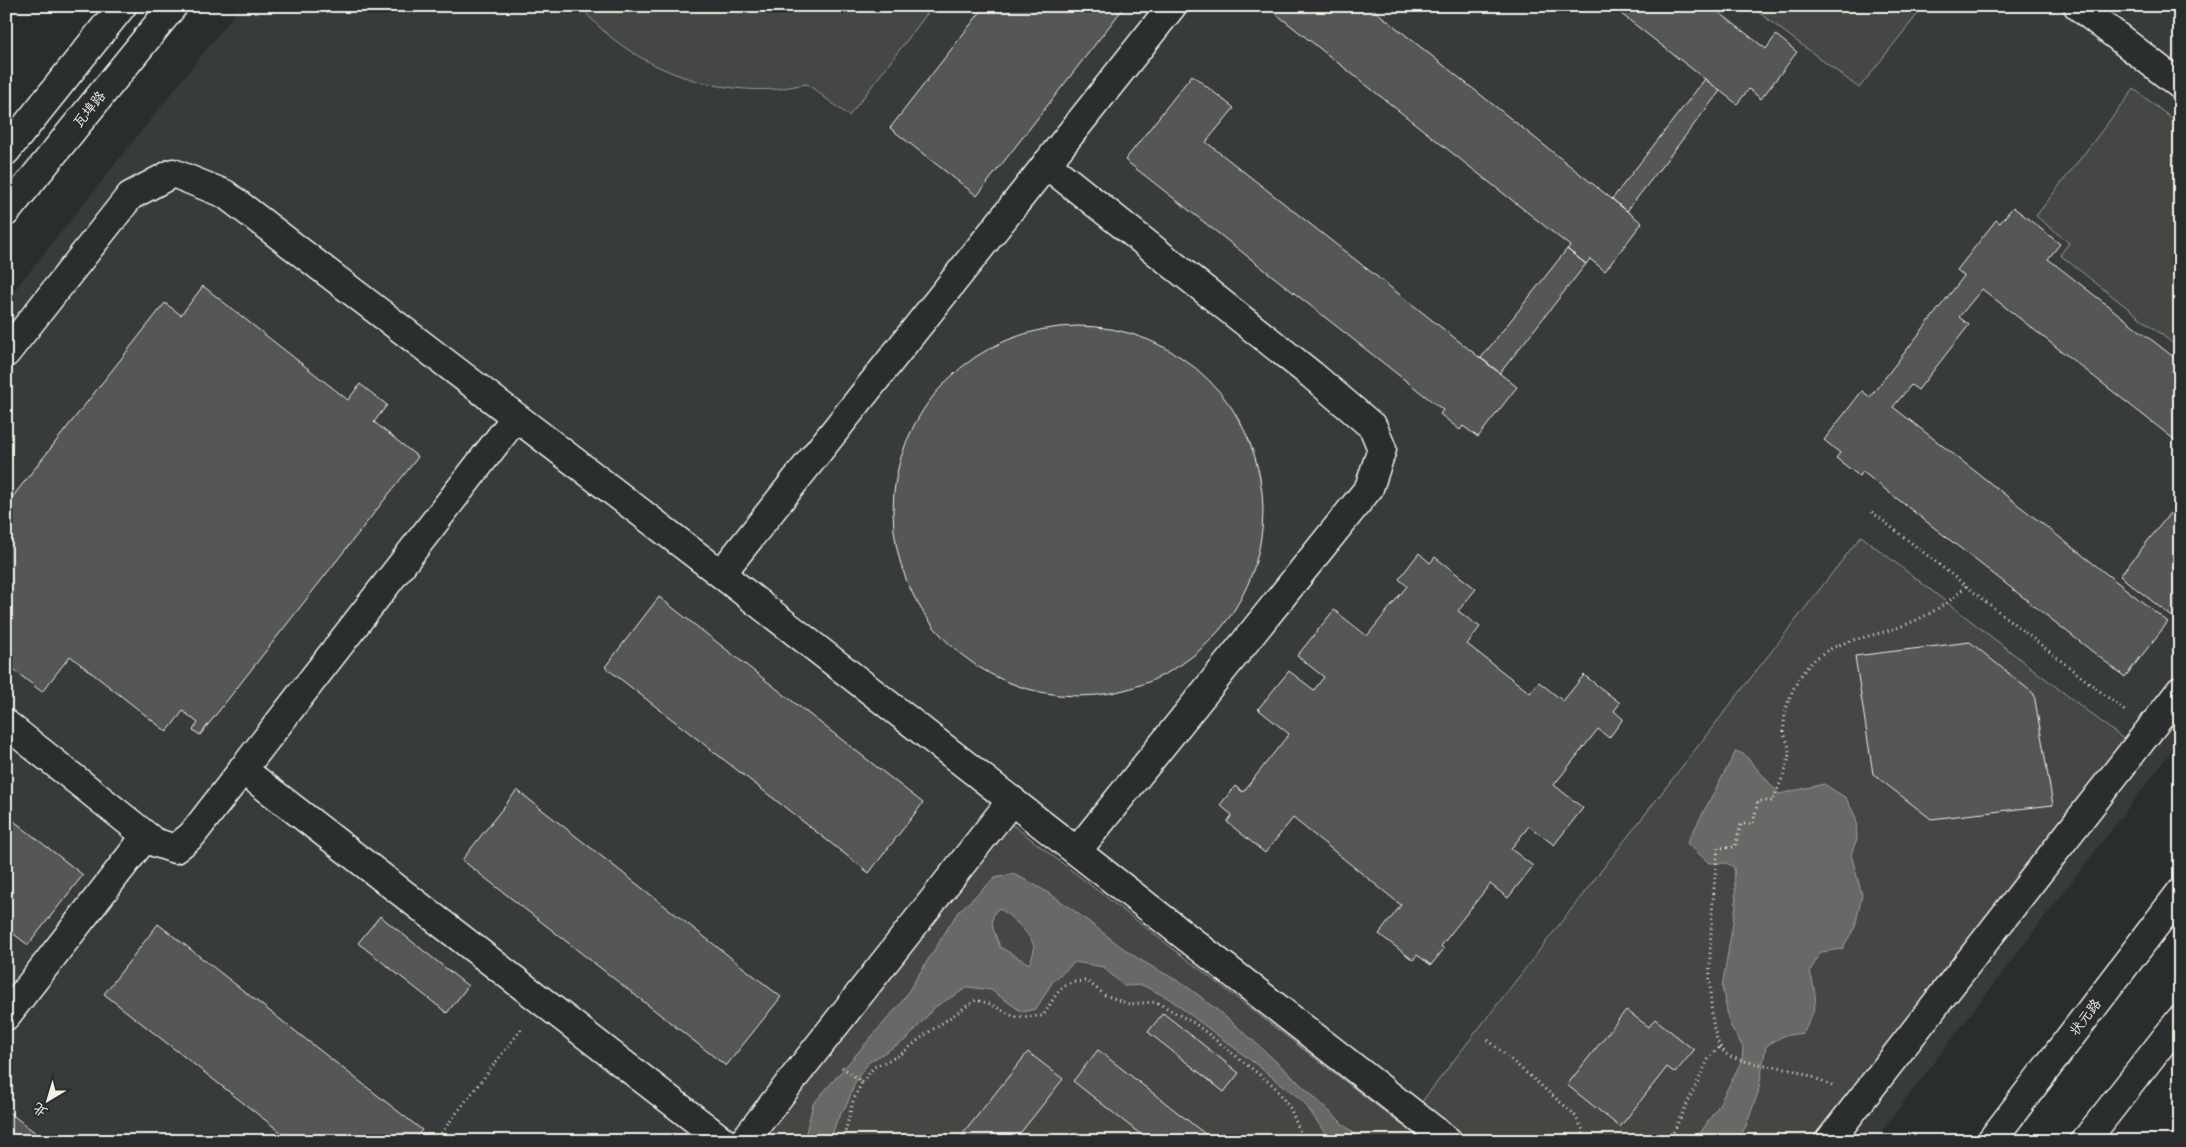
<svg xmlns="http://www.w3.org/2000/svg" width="2186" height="1147" font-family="'Comic Neue','LXGW WenKai TC',sans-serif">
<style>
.built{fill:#373a3a}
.green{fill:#444645;stroke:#9c9c96}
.water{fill:#676866;stroke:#9f9f9a;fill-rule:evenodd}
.building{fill:#555756;stroke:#f4f1e8}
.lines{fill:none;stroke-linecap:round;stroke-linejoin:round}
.minor-casing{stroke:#f4f1e8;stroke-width:31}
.major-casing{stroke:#f4f1e8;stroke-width:31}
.path{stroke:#f4f1e8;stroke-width:3;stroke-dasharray:1 4;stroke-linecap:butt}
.minor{stroke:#2a2d2e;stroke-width:28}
.major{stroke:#2a2d2e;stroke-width:28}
.labels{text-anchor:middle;stroke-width:4.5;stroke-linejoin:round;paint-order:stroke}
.street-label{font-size:14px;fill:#f4f1e8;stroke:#2a2d2e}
</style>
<rect width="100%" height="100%" fill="#2a2d2e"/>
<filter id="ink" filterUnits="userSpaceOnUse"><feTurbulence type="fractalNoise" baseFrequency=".02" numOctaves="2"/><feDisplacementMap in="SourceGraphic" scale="10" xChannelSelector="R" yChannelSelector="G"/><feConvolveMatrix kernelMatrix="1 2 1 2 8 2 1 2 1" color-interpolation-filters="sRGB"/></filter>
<g filter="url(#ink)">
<!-- built -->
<path class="built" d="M 241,6 L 2180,6 L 2180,740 L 1874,1141 L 6,1141 L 6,301 Z"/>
<!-- green -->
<path class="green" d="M 580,6 L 933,6 L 849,116 L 807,84 C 797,85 787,88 777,89 C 703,94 627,64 580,6 Z
M 1750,6 L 1924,6 L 1859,88 Z
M 2134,89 L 2180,125 L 2180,349 L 2060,255 L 2069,243 L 2036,216 Z
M 1861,536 L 2126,741 L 1817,1141 L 751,1141 L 1006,820 L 1403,1126 Z"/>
<!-- water -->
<path class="water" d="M 1736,751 L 1745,755 L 1779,794 L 1824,784 L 1846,798 L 1856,818 L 1857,839 L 1851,854 L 1862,895 L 1855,927 L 1842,949 L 1821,952 L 1810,971 C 1818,1003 1818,1004 1803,1033 L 1783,1036 L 1766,1046 L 1758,1093 L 1746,1126 L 1737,1141 L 1695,1141 L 1719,1105 L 1742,1060 L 1743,1047 L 1730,1025 L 1722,987 L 1736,905 L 1734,867 L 1726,863 L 1709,863 L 1687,843 Z
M 1013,874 C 1053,891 1088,922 1123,948 C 1146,966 1174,976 1197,994 C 1256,1039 1307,1092 1362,1141 L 1325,1141 L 1325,1133 L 1303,1101 L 1253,1062 L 1168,998 L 1142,985 L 1124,986 L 1103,967 L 1075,962 L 1053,981 L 1036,1009 L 1022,1012 L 991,990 L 968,987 L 935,1007 L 907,1039 L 869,1062 L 856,1080 L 847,1104 L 837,1120 L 833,1132 L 833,1141 L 804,1141 L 813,1104 L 901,1003 L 958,912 L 995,878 ZM 999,908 C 1009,915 1033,935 1034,948 C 1034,953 1031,960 1029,964 L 1000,947 C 995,933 986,919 999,908 Z"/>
<!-- building -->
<path class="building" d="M 985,6 L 1125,6 L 977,196 L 890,128 Z
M 1266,6 L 1369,6 L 1642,223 L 1605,271 L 1590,259 L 1586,264 L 1567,249 L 1570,246 Z
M 1611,6 L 1711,6 L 1766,49 L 1776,35 L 1797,52 L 1761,99 L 1749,89 L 1737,104 Z
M 1192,75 L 1234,108 L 1206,142 L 1517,387 L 1478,437 L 1463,426 L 1460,430 L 1440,414 L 1443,410 L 1125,160 Z
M 1705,79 L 1720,91 L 1627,211 L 1612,199 Z
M 2013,207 L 2060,244 L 2048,259 L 2180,362 L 2180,444 L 1982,289 L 1959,317 L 1969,325 L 1918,390 L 1911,385 L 1893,407 L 2168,622 L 2125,677 L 1863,472 L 1859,476 L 1836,458 L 1840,453 L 1824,440 L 1862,391 L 1870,397 L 1964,276 L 1957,270 L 1996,220 L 2000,223 Z
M 1567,249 L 1586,264 L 1500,373 L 1481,358 Z
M 203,286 L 348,400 L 360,384 L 387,405 L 374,422 L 418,457 L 200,735 L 193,730 L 198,723 L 183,711 L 167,732 L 70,656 L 42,692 L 6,664 L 6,505 L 165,303 L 181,315 Z
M893 511a185 185 0 1 1 370 0a185 185 0 1 1-370 0Z
M 2170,513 L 2180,521 L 2180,623 L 2120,576 Z
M 1419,553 L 1430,563 L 1435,557 L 1476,589 L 1458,611 L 1480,627 L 1467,644 L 1530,693 L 1539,682 L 1563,701 L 1584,675 L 1620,703 L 1614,711 L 1623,719 L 1609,738 L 1598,729 L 1554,785 L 1583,808 L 1554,845 L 1529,826 L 1511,849 L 1533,866 L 1508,898 L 1490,884 L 1441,946 L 1444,949 L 1431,965 L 1417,955 L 1413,960 L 1379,934 L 1401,905 L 1293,818 L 1265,853 L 1227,822 L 1232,815 L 1220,805 L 1235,786 L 1243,792 L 1289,734 L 1258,709 L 1289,671 L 1314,690 L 1324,677 L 1297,656 L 1334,610 L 1367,636 L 1407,586 L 1399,579 Z
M 659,597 L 923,803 L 869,873 L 605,667 Z
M 1970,642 L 2034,694 L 2053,805 L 1931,819 L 1873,774 L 1855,656 Z
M 517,790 L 781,997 L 726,1066 L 462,860 Z
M 6,815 L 83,875 L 28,945 L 6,928 Z
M 380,916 L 468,986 L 447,1013 L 358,943 Z
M 158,924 L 422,1130 L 413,1141 L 292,1141 L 104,994 Z
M 1626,1010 L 1649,1027 L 1655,1019 L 1694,1050 L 1675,1073 L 1667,1067 L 1620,1127 L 1567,1085 Z
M 1163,1013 L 1239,1073 L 1224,1092 L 1148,1032 Z
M 1098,1050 L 1214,1141 L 1149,1141 L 1073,1081 Z
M 1028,1052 L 1063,1079 L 1014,1141 L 969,1141 L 962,1135 Z
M 6,1110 L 46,1141 L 6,1141 Z"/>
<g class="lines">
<!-- minor casing -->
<g class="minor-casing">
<path id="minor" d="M 2078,6 L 2180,85
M 6,151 L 122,6
M 1046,164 L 1312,375 L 1373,427 L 1382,449 L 1369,488 L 1077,851
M 6,212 L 173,6
M 6,353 L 130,196 L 173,173 L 225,194 L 721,574 L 1448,1141
M 721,574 L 1172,6
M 6,724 L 154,842 L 175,849 L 192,835 L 516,417
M 242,769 L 723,1141
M 6,1016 L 146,836
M 744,1141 L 1012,800
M 1829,1141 L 2180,691"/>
</g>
<!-- major casing -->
<g class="major-casing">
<path id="major" d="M 1991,1141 L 2180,893
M 2085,1141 L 2180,1020"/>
</g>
<!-- path -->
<path class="path" d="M 1872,512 L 2125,711
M 1488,1040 L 1574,1114 L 1584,1132 L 1581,1141
M 842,1067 L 862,1082 L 874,1067 L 900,1055 L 926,1034 L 976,1000 L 990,1004 L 1015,1017 L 1043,1016 C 1057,994 1059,981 1087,981 L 1105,995 L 1129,1004 L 1156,1002 L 1194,1023 L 1274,1086 L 1290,1108 L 1304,1141
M 1832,1086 C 1820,1080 1807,1074 1794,1070 C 1776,1065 1736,1064 1724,1052 C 1699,1027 1714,884 1718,848 L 1735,847 L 1741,824 L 1753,824 L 1758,801 L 1773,801 C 1778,786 1790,766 1789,750 C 1789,744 1785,738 1784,732 C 1783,716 1788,698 1796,684 C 1820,638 1860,642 1902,626 C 1926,617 1948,604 1966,586
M 435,1141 L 523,1027
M 843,1141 L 853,1101 L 862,1082
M 1669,1141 L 1709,1058 L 1720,1046"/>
<!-- minor -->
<use href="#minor" class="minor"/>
<!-- major -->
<use href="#major" class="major"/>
</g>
</g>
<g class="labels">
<!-- street labels -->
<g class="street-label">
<text transform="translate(89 109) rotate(-51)" y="5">瓦埠路</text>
<text transform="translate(2085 1017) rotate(-53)" y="5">状元路</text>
</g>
</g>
<!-- margin -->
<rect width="2186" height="1147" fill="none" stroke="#2a2d2e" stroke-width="25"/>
<rect x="12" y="12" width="2161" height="1122" fill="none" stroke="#f4f1e8" stroke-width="2" filter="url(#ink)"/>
<!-- north arrow -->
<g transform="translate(48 1100) rotate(218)" stroke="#2a2d2e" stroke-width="4" paint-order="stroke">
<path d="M0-4L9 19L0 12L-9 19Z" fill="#f4f1e8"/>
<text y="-8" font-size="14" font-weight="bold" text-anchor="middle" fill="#f4f1e8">北</text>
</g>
</svg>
